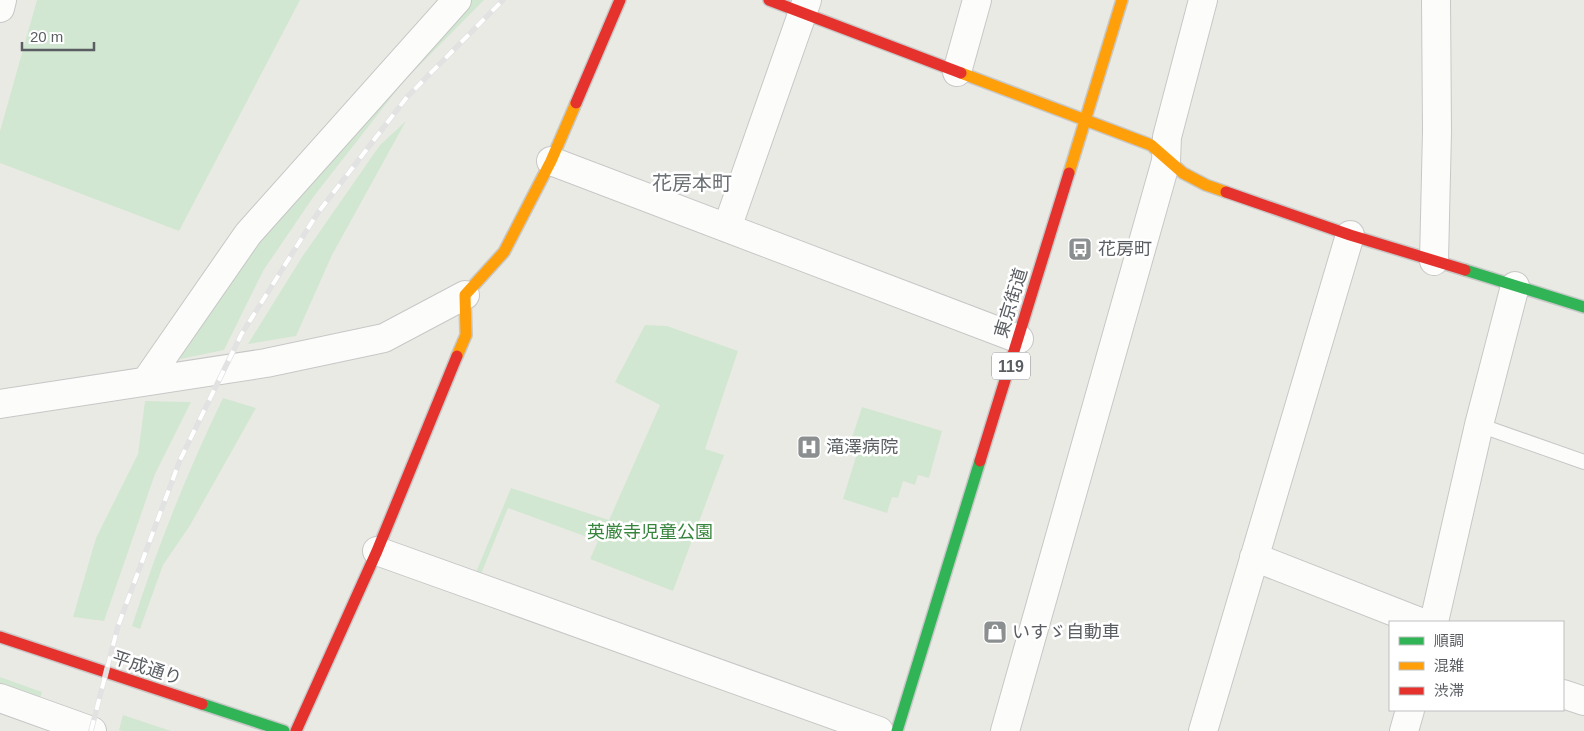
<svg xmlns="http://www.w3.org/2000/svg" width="1584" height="731" font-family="Arial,'Noto Sans JP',sans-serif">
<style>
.green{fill:#d2e7d1}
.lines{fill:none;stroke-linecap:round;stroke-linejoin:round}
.lane-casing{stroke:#c7c7c7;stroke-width:16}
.street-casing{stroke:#c7c7c7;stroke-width:30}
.fast-casing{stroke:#c8c8c8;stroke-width:14}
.slow-casing{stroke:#c8c8c8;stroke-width:14}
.jam-casing{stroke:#c8c8c8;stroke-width:14}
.lane{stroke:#fcfcfb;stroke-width:14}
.street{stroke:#fcfcfb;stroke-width:28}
.fast{stroke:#30b455;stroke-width:11}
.slow{stroke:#ff9f0a;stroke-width:11}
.jam{stroke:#e5322d;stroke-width:11}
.rail-casing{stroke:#e2e2e2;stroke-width:5.5}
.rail{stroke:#fff;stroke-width:4;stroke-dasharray:11;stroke-linecap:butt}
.labels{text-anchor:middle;stroke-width:5;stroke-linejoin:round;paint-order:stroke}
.shield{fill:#fff;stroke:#8c8e91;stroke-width:1}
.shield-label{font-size:16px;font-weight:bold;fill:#5a5e62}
.poi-label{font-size:18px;fill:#5a5e62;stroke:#fff;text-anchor:start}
.street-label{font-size:18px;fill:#5a5e62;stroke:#fff}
.park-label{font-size:18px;fill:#37853d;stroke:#fff}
.quarter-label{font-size:20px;fill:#6b7074;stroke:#fff}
</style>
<rect width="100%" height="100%" fill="#eaeae5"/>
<!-- green -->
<path class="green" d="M 37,0 L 300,0 L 179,231 L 0,163 L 0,131 Z
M 465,0 L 484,0 L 404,81 L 314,196 L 263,271 L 224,350 L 166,362 L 253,239 Z
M 406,121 L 332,255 L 296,336 L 248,344 L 302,257 L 380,145 Z
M 645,325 L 667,326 L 738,351 L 705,449 L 724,455 L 673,591 L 590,559 L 598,541 L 508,508 L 479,579 L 474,577 L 511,488 L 609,520 L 660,405 L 615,382 Z
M 223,398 L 256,408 L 189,527 L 163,565 L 140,629 L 132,626 C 157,548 187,472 223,398 Z
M 145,401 L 191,402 L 155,474 L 104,621 L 73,617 L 96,538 L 138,454 Z
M 862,407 L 942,431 L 929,478 L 918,475 L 915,485 L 903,481 L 898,498 L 892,497 L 887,513 L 843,499 L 858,450 L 849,447 Z
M 0,677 L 42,692 L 39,701 L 0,687 Z
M 123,715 L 171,731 L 122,731 L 119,730 Z"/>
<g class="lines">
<!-- lane casing -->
<g class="lane-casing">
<path id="lane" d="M 1479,425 L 1584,462"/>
</g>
<!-- street casing -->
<g class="street-casing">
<path id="street" d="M 0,8 L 2,0
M 957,72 L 977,0
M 551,161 L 1019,339
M 727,228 L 807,0
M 1434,261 L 1437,131 L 1436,0
M 146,381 L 248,234 L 457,0
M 0,404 L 266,363 L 384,338 L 465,295
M 377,551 L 879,731
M 1254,557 L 1420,622
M 1434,622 L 1479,425 L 1515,286
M 1563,694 L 1584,701
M 0,698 L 92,731
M 1005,731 L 1166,161 L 1167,137 L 1203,0
M 1203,731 L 1350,235
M 1404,731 L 1410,710"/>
</g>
<!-- fast casing -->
<g class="fast-casing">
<path id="fast" d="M 1465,270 L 1584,307
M 202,704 L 284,731
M 897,731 L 980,461"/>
</g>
<!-- slow casing -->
<g class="slow-casing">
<path id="slow" d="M 961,73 L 1151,145 L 1183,173 L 1206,185 L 1226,192
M 1069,173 L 1122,0
M 457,356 L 466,335 L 465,295 L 504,252 L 551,161 L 576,103"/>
</g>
<!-- jam casing -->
<g class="jam-casing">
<path id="jam" d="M 769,0 L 961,73
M 576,103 L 620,0
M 1226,192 L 1350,235 L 1465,270
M 980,461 L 1069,173
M 0,637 L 202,704
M 296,731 L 377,551 L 457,356"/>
</g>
<!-- lane -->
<use href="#lane" class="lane"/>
<!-- street -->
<use href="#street" class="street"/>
<!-- fast -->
<use href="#fast" class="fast"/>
<!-- slow -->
<use href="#slow" class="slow"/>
<!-- jam -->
<use href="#jam" class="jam"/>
<!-- rail casing -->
<g class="rail-casing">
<path id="rail" d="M 91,731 L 118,626 L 180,460 L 241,335 L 317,214 L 407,97 L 503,0"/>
</g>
<!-- rail -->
<use href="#rail" class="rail"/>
</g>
<!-- icons -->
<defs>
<g id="bus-square" transform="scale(1.25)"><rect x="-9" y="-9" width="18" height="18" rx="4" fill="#8c8f90" stroke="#fff"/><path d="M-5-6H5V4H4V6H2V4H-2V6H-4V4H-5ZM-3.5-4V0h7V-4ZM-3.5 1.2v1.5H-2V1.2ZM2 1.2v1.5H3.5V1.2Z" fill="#fff"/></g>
<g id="hospital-square" transform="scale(1.25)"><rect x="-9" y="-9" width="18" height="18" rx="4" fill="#8c8f90" stroke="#fff"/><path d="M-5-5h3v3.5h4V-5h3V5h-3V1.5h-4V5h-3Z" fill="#fff"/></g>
<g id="shop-square" transform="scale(1.25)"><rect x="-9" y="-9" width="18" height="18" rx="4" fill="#8c8f90" stroke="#fff"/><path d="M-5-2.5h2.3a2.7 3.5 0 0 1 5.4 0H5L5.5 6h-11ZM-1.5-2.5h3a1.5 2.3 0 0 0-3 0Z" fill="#fff"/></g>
</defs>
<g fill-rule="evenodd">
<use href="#bus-square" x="1080" y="249"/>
<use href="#hospital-square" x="809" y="447"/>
<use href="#shop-square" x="995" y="632"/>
</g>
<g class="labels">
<!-- shield labels -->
<rect class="shield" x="992" y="352.5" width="38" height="27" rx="4"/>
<g class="shield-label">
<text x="1011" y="372">119</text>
</g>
<!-- poi labels -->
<g class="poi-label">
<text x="1098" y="255">花房町</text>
<text x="826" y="453">滝澤病院</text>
<text x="1012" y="638">いすゞ自動車</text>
</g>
<!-- street labels -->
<g class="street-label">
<text transform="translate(1011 303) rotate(-73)" y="6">東京街道</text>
<text transform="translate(147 668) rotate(18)" y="6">平成通り</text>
</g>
<!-- park labels -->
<g class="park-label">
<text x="650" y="538">英厳寺児童公園</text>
</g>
<!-- quarter labels -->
<g class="quarter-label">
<text x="692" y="190">花房本町</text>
</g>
</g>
<!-- legend -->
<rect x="1389" y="621" width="175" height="90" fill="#ffffff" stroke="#bdbfc0"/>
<rect x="1399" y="637" width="25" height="8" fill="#30b455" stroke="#bdbfc0"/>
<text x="1434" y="646" font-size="15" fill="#5a5e62">順調</text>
<rect x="1399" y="662" width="25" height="8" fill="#ff9f0a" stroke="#bdbfc0"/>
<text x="1434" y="671" font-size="15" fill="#5a5e62">混雑</text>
<rect x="1399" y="687" width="25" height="8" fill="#e5322d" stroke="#bdbfc0"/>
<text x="1434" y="696" font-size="15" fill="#5a5e62">渋滞</text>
<!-- scale -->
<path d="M22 42v8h72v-8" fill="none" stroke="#5a5e62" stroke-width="2.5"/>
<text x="30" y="42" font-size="15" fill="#5a5e62" stroke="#ffffff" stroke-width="4" paint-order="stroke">20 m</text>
</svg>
